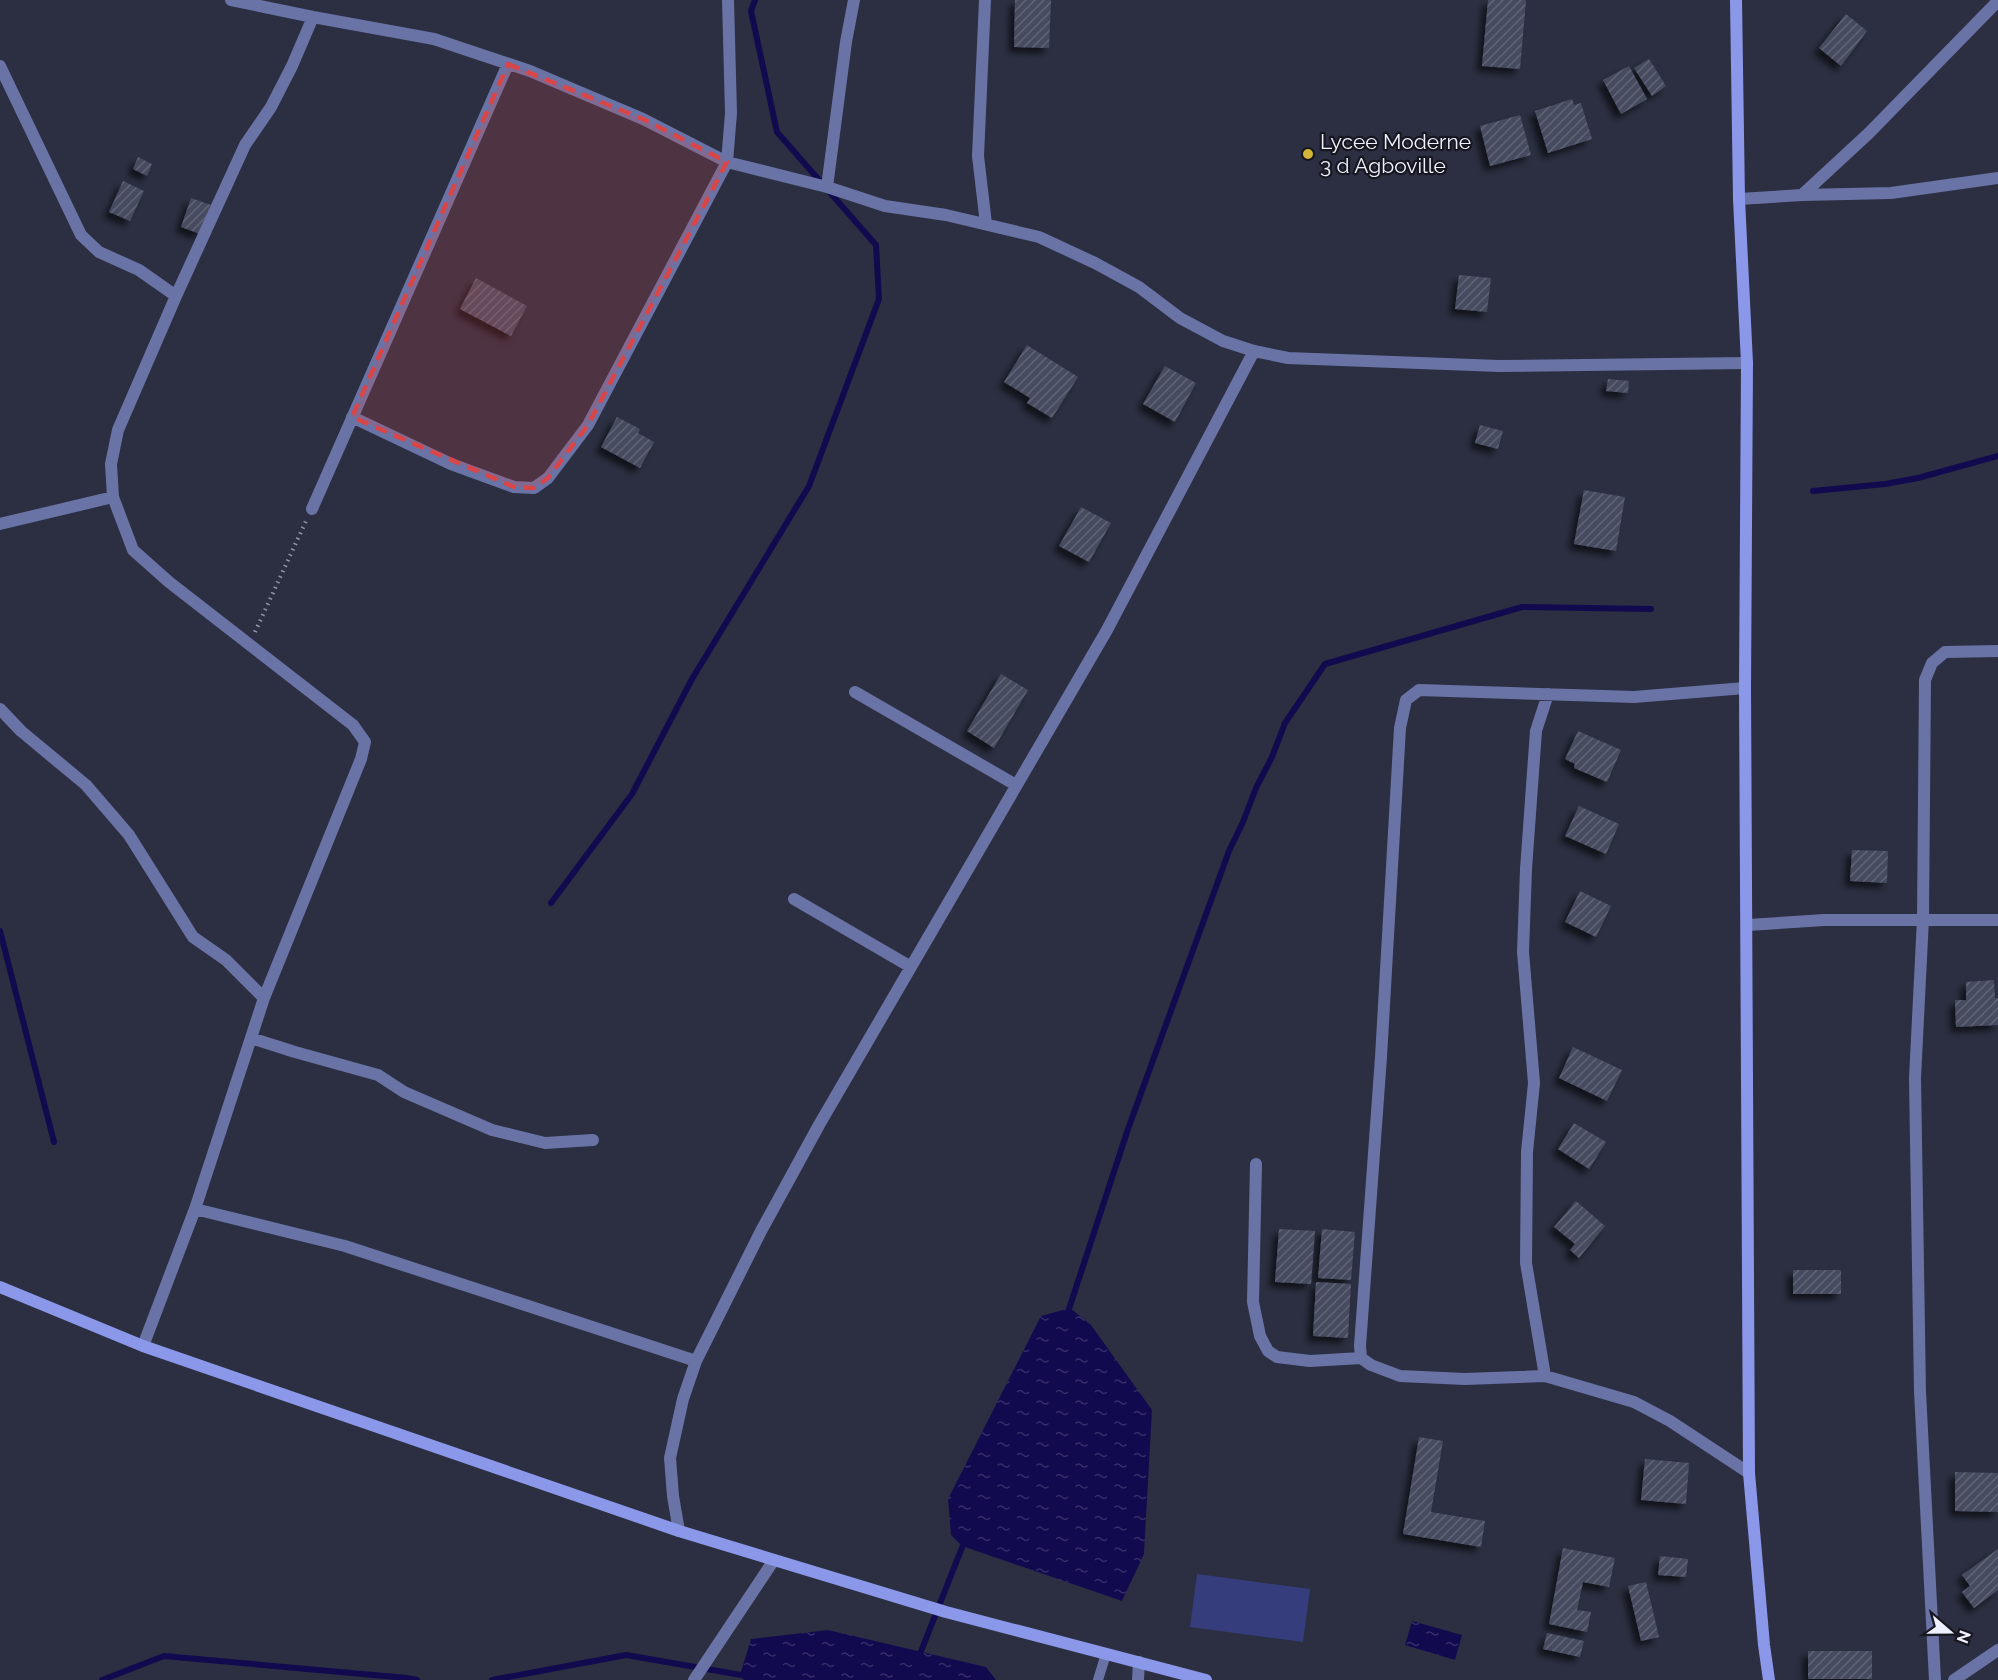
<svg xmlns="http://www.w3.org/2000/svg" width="1998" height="1680" font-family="Raleway,sans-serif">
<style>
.green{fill:#363d7d}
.water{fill:url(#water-ripples)}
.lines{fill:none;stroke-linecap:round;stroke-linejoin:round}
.stream{stroke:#120a4f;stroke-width:6}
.building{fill:url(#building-hatch);filter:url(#shadow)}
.path{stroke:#9296a4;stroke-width:4;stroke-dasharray:1.5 4.5;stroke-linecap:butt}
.lane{stroke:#6a73a6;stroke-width:10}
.street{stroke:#6a73a6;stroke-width:12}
.secondary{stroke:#8b98ea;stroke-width:12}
.marked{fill:#da4648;fill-opacity:0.2;stroke:#da4648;stroke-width:4.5;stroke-dasharray:12 8;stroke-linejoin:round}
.poi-dot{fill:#d3b635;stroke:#161720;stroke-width:2}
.labels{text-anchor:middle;stroke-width:4.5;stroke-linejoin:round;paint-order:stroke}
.poi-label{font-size:21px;fill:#eef1fd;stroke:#161720;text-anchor:start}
</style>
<defs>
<pattern id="water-ripples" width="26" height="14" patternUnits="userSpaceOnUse" patternTransform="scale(1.5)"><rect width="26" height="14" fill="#120a4f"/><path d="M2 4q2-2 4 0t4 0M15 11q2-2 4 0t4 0" fill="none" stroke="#352e69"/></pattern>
<pattern id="building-hatch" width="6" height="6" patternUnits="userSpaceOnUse" patternTransform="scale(1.5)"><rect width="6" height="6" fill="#474b5f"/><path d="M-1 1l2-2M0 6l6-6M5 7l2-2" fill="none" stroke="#626577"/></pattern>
<filter id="shadow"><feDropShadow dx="-5.5" dy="5.5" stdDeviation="3" flood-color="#0009"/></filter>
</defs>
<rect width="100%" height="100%" fill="#2b2f41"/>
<!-- green -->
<path class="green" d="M 1197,1574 L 1310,1589 L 1303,1642 L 1190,1627 Z"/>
<!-- water -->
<path class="water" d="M 1070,1308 L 1091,1325 L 1152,1410 L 1144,1554 L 1122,1601 L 962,1546 L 951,1535 L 948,1499 L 1041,1316 Z
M 1412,1621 L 1462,1635 L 1455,1660 L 1405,1645 Z
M 828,1630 L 986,1667 L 996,1680 L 744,1680 L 740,1675 L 751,1639 Z"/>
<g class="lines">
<!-- stream -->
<path class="stream" d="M 1813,491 L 1885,484 L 1918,478 L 1998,456
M 551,903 L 632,794 L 692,679 L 809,486 L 879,299 L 876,245 L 777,132 L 751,11 L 755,0
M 0,931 L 54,1142
M 1067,1315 L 1128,1129 L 1229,851 L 1243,822 L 1256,788 L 1272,757 L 1285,723 L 1325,664 L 1522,607 L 1651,609
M 918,1659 L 965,1540
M 102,1680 L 164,1656 L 407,1678 L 417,1680
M 492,1680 L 626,1655 L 747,1676"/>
</g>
<!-- building -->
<path class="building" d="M 1015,0 L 1051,0 L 1049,48 L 1014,47 Z
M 1488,0 L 1526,0 L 1520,69 L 1482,66 Z
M 1846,14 L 1867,31 L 1841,66 L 1819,48 Z
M 1649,59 L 1666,86 L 1652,96 L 1634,68 Z
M 1629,66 L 1647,99 L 1621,114 L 1603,80 Z
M 1572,99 L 1574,105 L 1581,103 L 1592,139 L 1548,153 L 1535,111 Z
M 1520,115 L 1531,155 L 1490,166 L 1480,126 Z
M 138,157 L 152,164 L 147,176 L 133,169 Z
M 123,181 L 144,191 L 130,221 L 109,212 Z
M 191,198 L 211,205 L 200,234 L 181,227 Z
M 1459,275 L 1491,278 L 1487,312 L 1455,309 Z
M 476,278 L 527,306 L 511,336 L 460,309 Z
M 1027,345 L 1078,377 L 1052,418 L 1027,403 L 1030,398 L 1004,382 Z
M 1165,366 L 1196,383 L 1175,422 L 1143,404 Z
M 1608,379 L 1629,381 L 1628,393 L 1606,391 Z
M 617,417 L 640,429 L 638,433 L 654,442 L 640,468 L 601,447 Z
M 1480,425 L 1503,431 L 1498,449 L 1475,443 Z
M 1584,490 L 1625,497 L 1616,551 L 1574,544 Z
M 1081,507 L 1111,523 L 1089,562 L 1059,546 Z
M 1001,674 L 1028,690 L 994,748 L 967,731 Z
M 1578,731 L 1621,750 L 1607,782 L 1574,768 L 1575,764 L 1565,759 Z
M 1579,806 L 1619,824 L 1606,854 L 1565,836 Z
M 1852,850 L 1888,851 L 1887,883 L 1850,881 Z
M 1580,891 L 1611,906 L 1596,937 L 1565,922 Z
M 1994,980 L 1995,998 L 1998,998 L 1998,1025 L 1956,1027 L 1955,1000 L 1966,1000 L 1966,982 Z
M 1573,1047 L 1622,1070 L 1607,1101 L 1559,1078 Z
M 1574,1123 L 1606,1142 L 1589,1169 L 1558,1149 Z
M 1576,1201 L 1605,1226 L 1579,1258 L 1570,1250 L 1575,1244 L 1554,1227 Z
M 1279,1229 L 1315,1231 L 1311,1284 L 1275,1282 Z
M 1322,1229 L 1355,1232 L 1351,1280 L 1318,1278 Z
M 1793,1270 L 1841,1270 L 1841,1294 L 1793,1294 Z
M 1316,1282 L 1351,1284 L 1348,1338 L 1313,1336 Z
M 1419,1437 L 1443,1441 L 1431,1512 L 1485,1521 L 1481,1547 L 1403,1534 Z
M 1645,1459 L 1689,1463 L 1686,1504 L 1641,1500 Z
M 1955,1472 L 1998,1473 L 1998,1512 L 1955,1511 Z
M 1563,1548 L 1615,1558 L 1609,1587 L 1583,1582 L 1577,1610 L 1591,1612 L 1587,1632 L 1549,1624 Z
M 1998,1549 L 1998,1590 L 1974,1608 L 1962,1592 L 1970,1586 L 1962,1575 Z
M 1660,1556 L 1688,1559 L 1686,1577 L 1658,1575 Z
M 1646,1582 L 1659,1637 L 1641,1641 L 1628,1586 Z
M 1547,1633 L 1584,1641 L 1580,1657 L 1543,1649 Z
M 1808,1651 L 1872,1651 L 1872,1679 L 1808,1679 Z"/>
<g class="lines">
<!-- path -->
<path class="path" d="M 255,632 L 306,521"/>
<!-- lane -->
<path class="lane" d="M 1098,1680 L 1106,1654"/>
<!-- street -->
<path class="street" d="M 231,0 L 313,17 L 434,39 L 530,71 L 643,119 L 727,162 L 827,187 L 885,206 L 946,215 L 1039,237 L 1095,263 L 1139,287 L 1180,318 L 1223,341 L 1254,351 L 1288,358 L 1499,366 L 1747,363
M 985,0 L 978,156 L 986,224
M 0,66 L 81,235 L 99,252 L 139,270 L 176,296
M 827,187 L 846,42 L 854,0
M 1802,195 L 1869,133 L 1998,1
M 1739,199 L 1802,195 L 1891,193 L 1998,178
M 352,417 L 451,464 L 514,487 L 534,488 L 548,478 L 588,425 L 727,162 L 731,113 L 728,0
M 312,509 L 508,64
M 0,524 L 113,497
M 1745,688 L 1634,697 L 1419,690 L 1406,700 L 1400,728 L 1381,1057 L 1360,1346 L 1361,1358 L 1371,1365 L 1400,1376 L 1465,1379 L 1545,1376 L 1634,1402 L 1670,1421 L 1749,1473
M 855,692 L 1016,785
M 0,709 L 21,731 L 86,785 L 129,835 L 193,937 L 226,960 L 264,998
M 794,899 L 911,967
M 1748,925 L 1824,920 L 1998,920
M 251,1038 L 295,1052 L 378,1075 L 404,1092 L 492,1130 L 545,1143 L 593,1140
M 1256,1164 L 1253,1302 L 1260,1336 L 1268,1351 L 1277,1357 L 1310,1361 L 1361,1358
M 195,1209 L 345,1246 L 696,1361
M 143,1346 L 195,1209 L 264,998 L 361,759 L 365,742 L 353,725 L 169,582 L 133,550 L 113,497 L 111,464 L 118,430 L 176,296 L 245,145 L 271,107 L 292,66 L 313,17
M 1545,1376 L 1526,1263 L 1527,1152 L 1534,1083 L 1523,952 L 1526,869 L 1536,731 L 1548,694
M 679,1531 L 673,1496 L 670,1458 L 683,1399 L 696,1361 L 761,1231 L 819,1125 L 1107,630 L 1254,351
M 694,1680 L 774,1560
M 1138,1680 L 1139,1662
M 1935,1680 L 1920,1392 L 1915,1078 L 1923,919 L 1925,680 L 1932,663 L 1945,652 L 1998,651
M 1954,1680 L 1998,1650"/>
<!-- secondary -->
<path class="secondary" d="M 1736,0 L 1739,199 L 1747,363 L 1745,688 L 1749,1473 L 1764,1645 L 1769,1680
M 0,1287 L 143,1346 L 679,1531 L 946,1612 L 1206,1680"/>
</g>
<!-- marked area -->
<path class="marked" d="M 508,64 L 643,119 L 727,162 L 588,425 L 548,478 L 534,488 L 514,487 L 352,417 Z"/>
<!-- markers -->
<circle class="poi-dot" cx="1308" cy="154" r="6"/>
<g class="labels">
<!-- poi labels -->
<g class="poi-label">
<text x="1320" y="149">Lycee Moderne<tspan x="1320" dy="24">3 d Agboville</tspan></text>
</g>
</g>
<!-- north arrow -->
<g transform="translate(1950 1632) rotate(110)" stroke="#161720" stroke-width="4.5" paint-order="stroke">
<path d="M0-4.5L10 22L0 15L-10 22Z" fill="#eef1fd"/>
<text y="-9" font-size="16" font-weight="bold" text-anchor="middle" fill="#eef1fd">N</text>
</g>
</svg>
